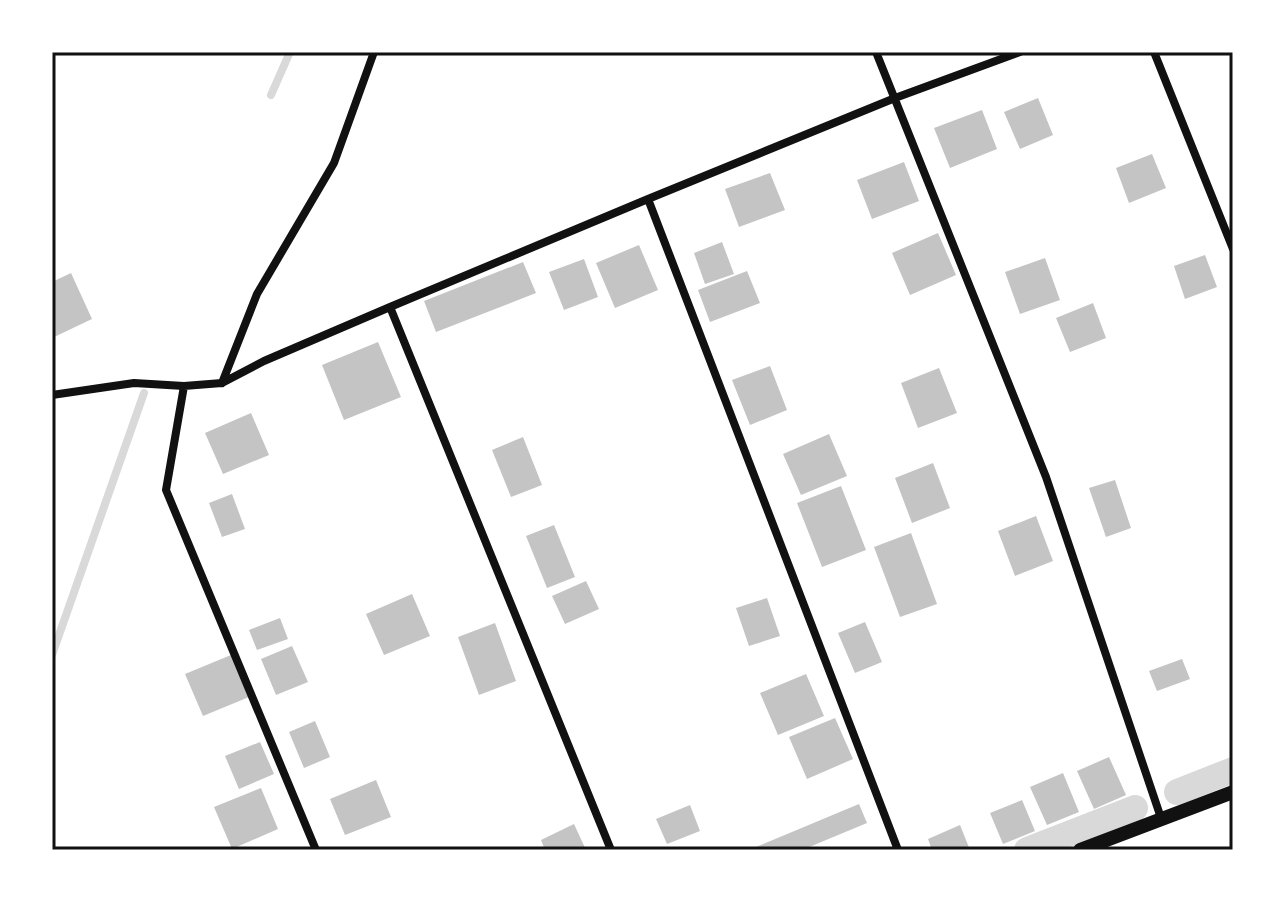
<svg xmlns="http://www.w3.org/2000/svg" width="1285" height="902" font-family="'Exo 2',sans-serif">
<style>
.lines{fill:none;stroke-linecap:round;stroke-linejoin:round}
.stream{stroke:#d9d9d9;stroke-width:8}
.canal{stroke:#d9d9d9;stroke-width:26}
.building{fill:#c4c4c4}
.minor{stroke:#111;stroke-width:8}
.tertiary{stroke:#111;stroke-width:14}
.neatline{fill:none;stroke:#111;stroke-width:3}
</style>
<rect width="100%" height="100%" fill="#fff"/>
<g class="lines">
<!-- stream -->
<path class="stream" d="M 271,95 L 290,52
M 52,655 L 144,393"/>
<!-- canal -->
<path class="canal" d="M 1177,792 L 1233,770
M 1027,850 L 1135,808"/>
</g>
<!-- building -->
<path class="building" d="M 1038,98 L 1053,135 L 1020,149 L 1004,112 Z
M 982,110 L 997,149 L 950,168 L 934,128 Z
M 1152,154 L 1166,188 L 1129,203 L 1116,168 Z
M 904,162 L 919,201 L 872,219 L 857,180 Z
M 770,173 L 785,210 L 739,227 L 725,189 Z
M 938,233 L 956,275 L 910,295 L 892,253 Z
M 722,242 L 734,274 L 705,284 L 694,253 Z
M 639,245 L 658,290 L 615,308 L 596,263 Z
M 1205,255 L 1217,287 L 1185,299 L 1174,266 Z
M 1045,258 L 1060,300 L 1020,314 L 1005,272 Z
M 584,259 L 598,297 L 564,310 L 549,272 Z
M 523,262 L 536,293 L 436,332 L 424,301 Z
M 747,271 L 760,303 L 710,322 L 698,290 Z
M 71,273 L 92,319 L 52,338 L 52,282 Z
M 1093,303 L 1106,338 L 1070,352 L 1056,318 Z
M 378,342 L 401,397 L 344,420 L 322,365 Z
M 770,366 L 787,410 L 750,425 L 732,380 Z
M 939,368 L 957,413 L 918,428 L 901,383 Z
M 251,413 L 269,455 L 223,474 L 205,433 Z
M 829,434 L 847,476 L 801,495 L 783,454 Z
M 523,437 L 542,485 L 511,497 L 492,450 Z
M 933,463 L 950,508 L 912,523 L 895,478 Z
M 1115,480 L 1131,528 L 1106,537 L 1089,488 Z
M 841,486 L 866,550 L 822,567 L 797,503 Z
M 232,494 L 245,529 L 222,537 L 209,503 Z
M 1036,516 L 1053,561 L 1015,576 L 998,531 Z
M 554,525 L 575,577 L 547,588 L 526,536 Z
M 911,533 L 937,604 L 900,617 L 874,547 Z
M 586,581 L 599,609 L 565,624 L 552,596 Z
M 412,594 L 430,636 L 384,655 L 366,614 Z
M 767,598 L 780,636 L 749,646 L 736,608 Z
M 280,618 L 288,639 L 257,650 L 249,630 Z
M 865,622 L 882,662 L 855,673 L 838,633 Z
M 495,623 L 516,681 L 479,695 L 458,637 Z
M 292,646 L 308,682 L 276,695 L 261,659 Z
M 231,655 L 249,697 L 203,716 L 185,674 Z
M 1182,659 L 1190,679 L 1157,691 L 1149,671 Z
M 806,674 L 824,716 L 778,735 L 760,693 Z
M 835,718 L 853,759 L 807,779 L 789,737 Z
M 315,721 L 330,757 L 304,768 L 289,732 Z
M 260,742 L 274,774 L 239,789 L 225,756 Z
M 1109,757 L 1126,795 L 1094,809 L 1077,771 Z
M 1063,773 L 1079,812 L 1047,825 L 1030,787 Z
M 376,780 L 391,817 L 345,835 L 330,799 Z
M 261,788 L 278,829 L 232,849 L 214,807 Z
M 1022,800 L 1035,831 L 1003,844 L 990,813 Z
M 859,804 L 867,823 L 802,850 L 749,850 Z
M 690,805 L 700,831 L 667,844 L 656,819 Z
M 574,824 L 586,850 L 545,850 L 541,840 Z
M 960,825 L 970,850 L 932,850 L 928,839 Z"/>
<g class="lines">
<!-- minor -->
<path class="minor" d="M 876,52 L 1046,477 L 1161,818
M 1154,52 L 1233,249
M 648,199 L 898,850
M 390,307 L 611,850
M 222,383 L 257,294 L 334,163 L 374,52
M 184,386 L 166,490 L 316,850
M 52,395 L 134,383 L 184,386 L 222,383 L 264,361 L 390,307 L 648,199 L 895,98 L 1020,52"/>
<!-- tertiary -->
<path class="tertiary" d="M 1080,850 L 1233,792"/>
</g>
<!-- border -->
<rect width="1285" height="902" fill="none" stroke="#ffffff" stroke-width="108"/>
<rect x="54" y="54" width="1177" height="794" class="neatline"/>
</svg>
